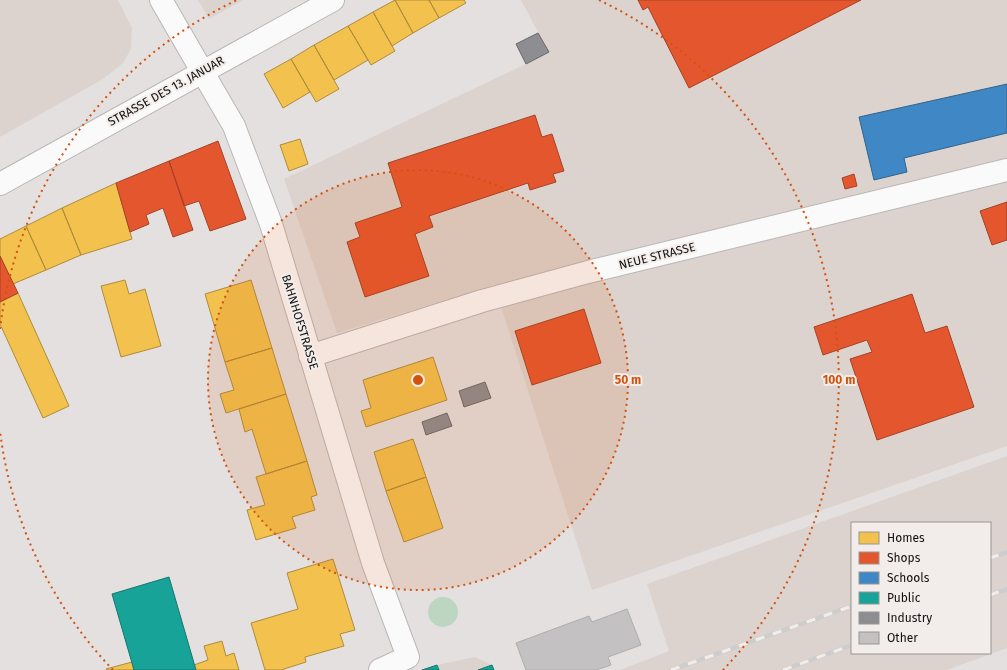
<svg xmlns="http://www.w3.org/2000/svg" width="1007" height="670" font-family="'Fira Sans',sans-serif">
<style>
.built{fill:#dcd3cf;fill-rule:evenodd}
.green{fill:#bdd6c1}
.homes{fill:#f2c14e;stroke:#af8c3b}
.shops{fill:#e4572e;stroke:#a54225}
.schools{fill:#3f88c5;stroke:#32648e}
.public{fill:#17a398;stroke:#16776f}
.industry{fill:#8d8d92;stroke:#68686b}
.building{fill:#c3c1c1;stroke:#aeacad}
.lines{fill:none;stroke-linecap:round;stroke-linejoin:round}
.street-casing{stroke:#b9b7b6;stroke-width:24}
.secondary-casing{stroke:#b9b7b6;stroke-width:24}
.primary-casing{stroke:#b9b7b6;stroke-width:24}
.street{stroke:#fbfafa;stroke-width:22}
.secondary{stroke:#fbfafa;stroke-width:22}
.primary{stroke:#fbfafa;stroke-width:22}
.rail-casing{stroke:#cecdcd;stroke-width:4.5}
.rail{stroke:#f2edea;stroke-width:3;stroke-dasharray:9;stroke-linecap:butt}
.ring{fill:none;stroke:#d3520c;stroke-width:2;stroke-dasharray:2 4}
.labels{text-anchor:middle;stroke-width:4;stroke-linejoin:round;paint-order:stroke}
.street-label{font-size:12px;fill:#12100f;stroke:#f2edea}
.centre{fill:#d3520c;stroke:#f2edea;stroke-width:2}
.ring-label{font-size:12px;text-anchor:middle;font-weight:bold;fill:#d3520c;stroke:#f2edea;stroke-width:4;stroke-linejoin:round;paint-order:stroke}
</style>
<rect width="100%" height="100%" fill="#e3e0df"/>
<!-- built -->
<path class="built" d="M 0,0 L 118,0 L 132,28 L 131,49 L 123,63 L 103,79 L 0,137 Z
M 198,0 L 243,0 L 209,19 Z
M 521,0 L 1007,0 L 1007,446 L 592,590 L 494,285 L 337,333 L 284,179 L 526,64 L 548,51 Z
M 1007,456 L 1007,648 L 947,670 L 620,670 L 669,651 L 647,584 ZM 852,523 L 990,523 L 990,653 L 852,653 Z
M 475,657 L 492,665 L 494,670 L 422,670 L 437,665 Z"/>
<!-- green -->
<path class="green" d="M428 612a15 15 0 1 1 30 0a15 15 0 1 1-30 0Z"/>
<!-- homes -->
<path class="homes" d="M 395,0 L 429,0 L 439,18 L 413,33 Z
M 395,0 L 413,33 L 392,46 L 373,12 Z
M 429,0 L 464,0 L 466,3 L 439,18 Z
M 373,12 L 395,51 L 371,65 L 348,26 Z
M 348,26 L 368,60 L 334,80 L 314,45 Z
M 314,45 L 339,89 L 316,102 L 291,59 Z
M 291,59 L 310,92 L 283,108 L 264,74 Z
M 300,139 L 308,164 L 289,171 L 280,145 Z
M 116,183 L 132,239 L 81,255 L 62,208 Z
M 62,208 L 81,255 L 46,270 L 26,226 Z
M 26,226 L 46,270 L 13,284 L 0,256 L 0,239 Z
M 125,280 L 129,294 L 145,289 L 161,346 L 121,357 L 101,286 Z
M 251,280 L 272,348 L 225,362 L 205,294 Z
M 18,293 L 69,406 L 43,418 L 0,324 L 0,302 Z
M 272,348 L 286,394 L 226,413 L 220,394 L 234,390 L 225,362 Z
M 433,357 L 447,400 L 366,427 L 361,411 L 371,408 L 363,380 Z
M 286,394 L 307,461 L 266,474 L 252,429 L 245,432 L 239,409 Z
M 413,439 L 426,477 L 386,491 L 374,452 Z
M 307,461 L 317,495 L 311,497 L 315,510 L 292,517 L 296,528 L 256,540 L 247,510 L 265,505 L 256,477 Z
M 426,477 L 443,528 L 404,542 L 386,491 Z
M 333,559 L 355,630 L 340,634 L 344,646 L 305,657 L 306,662 L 281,670 L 265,670 L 251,623 L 298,609 L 287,573 Z
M 222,641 L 226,656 L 234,653 L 239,670 L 196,670 L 194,665 L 208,660 L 204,646 Z
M 132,662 L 134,670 L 107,670 L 106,669 Z"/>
<!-- shops -->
<path class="shops" d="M 638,0 L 861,0 L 689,88 L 648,7 L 643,10 Z
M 535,115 L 542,137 L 552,134 L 564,171 L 553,174 L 556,182 L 530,190 L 528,183 L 429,216 L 433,227 L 415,234 L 429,276 L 365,297 L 347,242 L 360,237 L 355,223 L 402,207 L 388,163 Z
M 218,141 L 246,219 L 210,231 L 199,201 L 184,206 L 169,161 Z
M 169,161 L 193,230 L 173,237 L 163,208 L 146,215 L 149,224 L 130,232 L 116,183 Z
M 854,174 L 857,186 L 845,189 L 842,178 Z
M 1007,202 L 1007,240 L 992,245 L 980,211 Z
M 0,256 L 18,293 L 0,302 Z
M 912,294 L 925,333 L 947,326 L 974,407 L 877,440 L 850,359 L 872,352 L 867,340 L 823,355 L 814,327 Z
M 584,309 L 601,363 L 532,385 L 515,331 Z"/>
<!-- schools -->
<path class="schools" d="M 1007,84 L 1007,133 L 904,158 L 907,172 L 874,180 L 859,117 Z"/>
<!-- public -->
<path class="public" d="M 169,577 L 196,670 L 134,670 L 112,594 Z
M 437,665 L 439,670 L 422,670 Z
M 492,665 L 494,670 L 478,670 Z"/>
<!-- industry -->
<path class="industry" d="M 538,33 L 549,52 L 526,64 L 516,44 Z
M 485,382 L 491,398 L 464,407 L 459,391 Z
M 447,413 L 452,426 L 426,435 L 422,422 Z"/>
<!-- building -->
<path class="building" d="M 627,609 L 641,645 L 608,657 L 611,665 L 596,670 L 526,670 L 516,643 L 589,616 L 592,622 Z"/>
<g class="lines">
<!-- street casing -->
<g class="street-casing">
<path id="street" d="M 202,71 L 234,126 L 271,224 L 373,563 L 408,657 L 380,670
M 310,356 L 482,301 L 588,272 L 1007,170"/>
</g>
<!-- secondary casing -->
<g class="secondary-casing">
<path id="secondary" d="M 161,0 L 202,71"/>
</g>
<!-- primary casing -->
<g class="primary-casing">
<path id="primary" d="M 0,184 L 333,0"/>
</g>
<!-- street -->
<use href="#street" class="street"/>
<!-- secondary -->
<use href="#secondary" class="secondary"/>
<!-- primary -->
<use href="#primary" class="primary"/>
<!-- rail casing -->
<g class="rail-casing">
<path id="rail" d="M 990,558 L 1007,552
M 990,595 L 1007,589
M 671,670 L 852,606
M 783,670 L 852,645"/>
</g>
<!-- rail -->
<use href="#rail" class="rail"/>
</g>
<!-- distance rings -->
<circle cx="418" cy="380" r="210" fill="#d3520c" fill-opacity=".12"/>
<g class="ring">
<circle cx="418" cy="380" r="210"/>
<path d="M113 670A421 421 0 0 1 0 431M0 329A421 421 0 0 1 237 0M599 0A421 421 0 0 1 723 670"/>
</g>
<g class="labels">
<!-- street labels -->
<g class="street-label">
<text transform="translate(166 91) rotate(-29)" y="4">STRASSE DES 13. JANUAR</text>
<text transform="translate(657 256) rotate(-14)" y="4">NEUE STRASSE</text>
<text transform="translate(300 322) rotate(73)" y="4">BAHNHOFSTRASSE</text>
</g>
</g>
<circle cx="418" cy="380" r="6" class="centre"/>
<g class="ring-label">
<text x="628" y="384">50 m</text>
<text x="839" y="384">100 m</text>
</g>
<!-- legend -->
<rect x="851" y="522" width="140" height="132" fill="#f2edea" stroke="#989592"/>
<rect x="859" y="532" width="20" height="12" fill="#f2c14e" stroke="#989592"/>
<text x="887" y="542" font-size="12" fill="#12100f">Homes</text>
<rect x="859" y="552" width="20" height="12" fill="#e4572e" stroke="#989592"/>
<text x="887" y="562" font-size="12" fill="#12100f">Shops</text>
<rect x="859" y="572" width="20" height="12" fill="#3f88c5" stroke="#989592"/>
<text x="887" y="582" font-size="12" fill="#12100f">Schools</text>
<rect x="859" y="592" width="20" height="12" fill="#17a398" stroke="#989592"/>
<text x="887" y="602" font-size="12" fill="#12100f">Public</text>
<rect x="859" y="612" width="20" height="12" fill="#8d8d92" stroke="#989592"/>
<text x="887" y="622" font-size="12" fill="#12100f">Industry</text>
<rect x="859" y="632" width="20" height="12" fill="#c3c1c1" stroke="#989592"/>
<text x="887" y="642" font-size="12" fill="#12100f">Other</text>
</svg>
